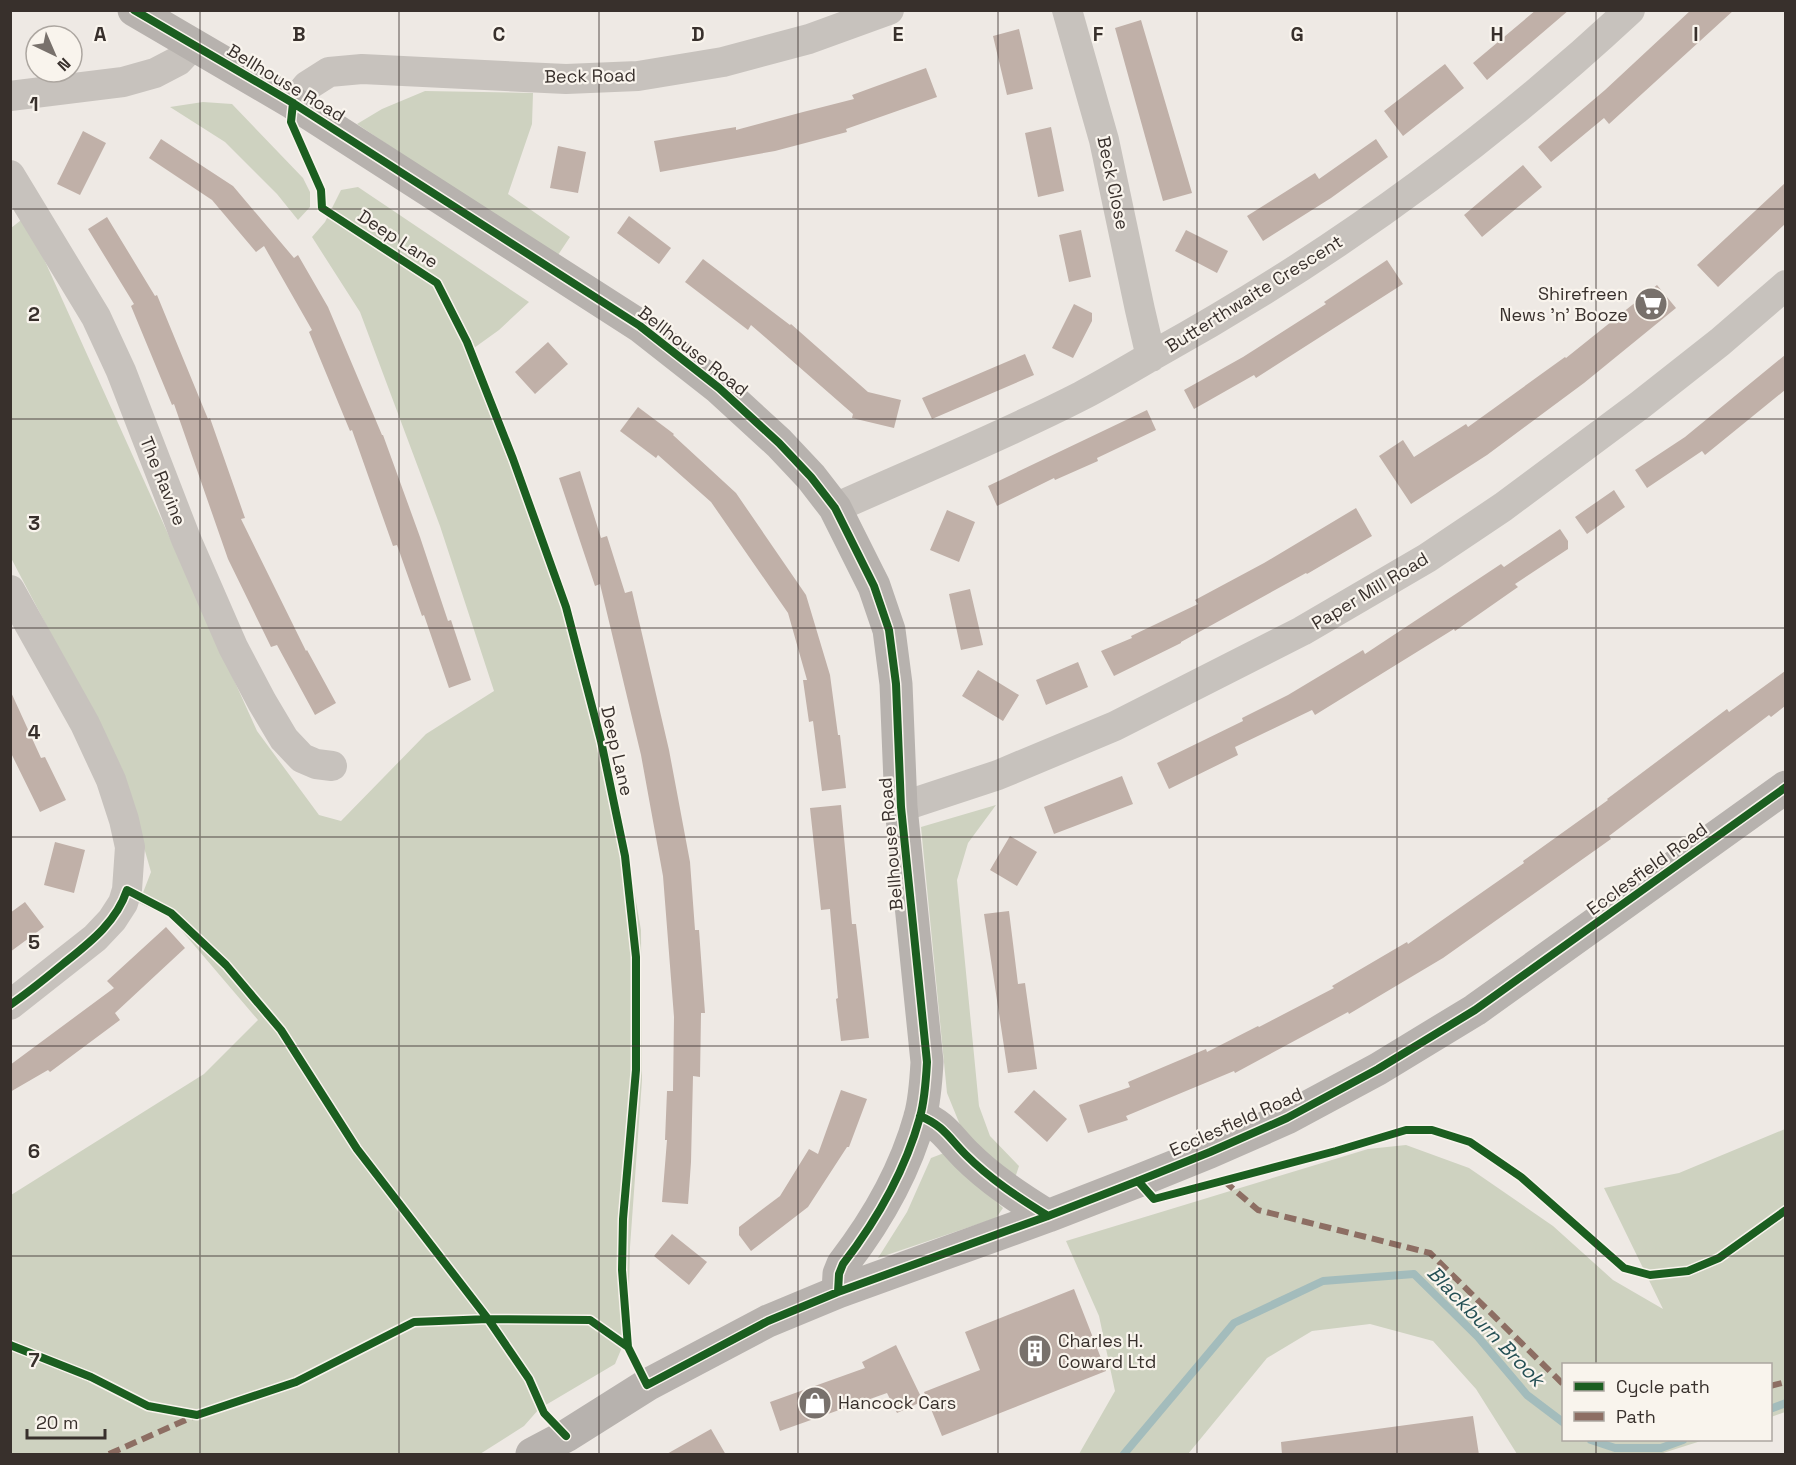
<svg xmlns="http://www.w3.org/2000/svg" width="1796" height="1465" font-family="'Space Grotesk',sans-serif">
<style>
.green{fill:#ced2c0}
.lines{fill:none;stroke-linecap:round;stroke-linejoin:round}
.stream{stroke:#a3bcbc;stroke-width:8}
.building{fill:#c0b0a8}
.street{stroke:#c7c2bd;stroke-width:30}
.secondary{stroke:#b7b2ae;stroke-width:33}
.quiet{stroke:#8d6e63;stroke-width:6;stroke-dasharray:12 6;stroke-linecap:butt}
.cycleway-casing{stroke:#f9f4ed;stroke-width:11}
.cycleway{stroke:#1b5e20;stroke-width:8}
.grid{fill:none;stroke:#38302c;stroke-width:1.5;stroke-opacity:0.55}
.labels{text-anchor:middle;stroke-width:4.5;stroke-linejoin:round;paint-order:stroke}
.street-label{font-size:18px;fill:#38302c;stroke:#f9f4ed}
.poi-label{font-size:18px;fill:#38302c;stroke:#f9f4ed;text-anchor:start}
.water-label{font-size:20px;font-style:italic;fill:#255055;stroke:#f9f4ed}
.grid-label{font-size:20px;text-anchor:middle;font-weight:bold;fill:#38302c;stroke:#f9f4ed;stroke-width:4.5;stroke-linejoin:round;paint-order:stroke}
</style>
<rect width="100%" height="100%" fill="#eee9e4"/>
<!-- green -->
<path class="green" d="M 425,91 L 533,93 L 532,124 L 508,194 L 570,237 L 556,258 L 357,124 L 382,109 Z
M 203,102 L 232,104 L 303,178 L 310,192 L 310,207 L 298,220 L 277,194 L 225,142 L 170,107 Z
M 358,187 L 529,302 L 499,330 L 474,348 L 568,597 L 611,760 L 641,930 L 642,1080 L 630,1247 L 628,1333 L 615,1364 L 539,1409 L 524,1426 L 480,1454 L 11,1454 L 11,1195 L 204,1074 L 258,1020 L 171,918 L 139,903 L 151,872 L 121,767 L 11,558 L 11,228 L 25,217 L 257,731 L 319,815 L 341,821 L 426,734 L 494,691 L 440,526 L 360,312 L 312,237 L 325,222 L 341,190 Z
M 996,805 L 968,843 L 957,880 L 979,1106 L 990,1136 L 1019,1166 L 1015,1178 L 967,1142 L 947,1093 L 921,827 Z
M 1785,1129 L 1785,1412 L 1771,1417 L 1770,1364 L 1564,1364 L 1564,1440 L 1704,1440 L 1660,1454 L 1517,1454 L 1476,1389 L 1433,1341 L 1370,1324 L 1312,1331 L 1267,1358 L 1188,1454 L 1079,1454 L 1115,1391 L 1099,1316 L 1066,1241 L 1368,1149 L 1406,1145 L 1469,1168 L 1553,1226 L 1613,1280 L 1663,1309 L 1604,1188 L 1679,1173 Z
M 944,1153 L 1003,1208 L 996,1218 L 878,1258 L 907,1212 L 931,1158 Z"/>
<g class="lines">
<!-- stream -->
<path class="stream" d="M 1770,1409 L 1786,1403
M 1591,1440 L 1615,1448 L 1661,1448 L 1683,1440
M 1124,1454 L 1234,1323 L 1323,1281 L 1414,1274 L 1478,1337 L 1527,1395 L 1564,1423"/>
</g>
<!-- building -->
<path class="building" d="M 1536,10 L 1569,10 L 1487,80 L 1473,63 Z
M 1691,10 L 1734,10 L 1609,124 L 1604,118 L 1551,162 L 1538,147 L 1605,90 Z
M 1141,20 L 1192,193 L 1163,201 L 1115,28 Z
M 1019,29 L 1033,89 L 1007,95 L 993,36 Z
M 1445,64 L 1464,88 L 1403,136 L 1384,111 Z
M 926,68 L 937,97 L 846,129 L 847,132 L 775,151 L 660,172 L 654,141 L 736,127 L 736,130 L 803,112 L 854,99 L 852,95 Z
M 1051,127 L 1064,191 L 1038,197 L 1025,133 Z
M 83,131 L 106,143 L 80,195 L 57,184 Z
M 161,139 L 233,186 L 294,258 L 298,255 L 328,307 L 382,435 L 383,435 L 420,537 L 448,621 L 451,620 L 471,680 L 449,688 L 424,615 L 422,616 L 397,545 L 393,546 L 352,430 L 350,431 L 309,332 L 312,330 L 264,246 L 256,252 L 212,200 L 149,158 Z
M 1376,139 L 1388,157 L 1331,198 L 1263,241 L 1247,216 L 1315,173 L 1319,179 Z
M 558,146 L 586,152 L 578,193 L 550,188 Z
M 1523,165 L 1542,187 L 1482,237 L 1464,215 Z
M 1785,183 L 1785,224 L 1718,287 L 1697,265 Z
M 629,216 L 671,248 L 659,264 L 617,233 Z
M 107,217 L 155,296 L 157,295 L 208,419 L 210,418 L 245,518 L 241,519 L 306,651 L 307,650 L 336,703 L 315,715 L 277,645 L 271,647 L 228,559 L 174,404 L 172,405 L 131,306 L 134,304 L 88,229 Z
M 1081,230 L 1091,277 L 1069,282 L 1059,235 Z
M 1186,230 L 1228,251 L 1217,273 L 1175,251 Z
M 703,259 L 790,325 L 791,324 L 868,392 L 901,400 L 894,428 L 852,418 L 853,414 L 751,325 L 748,330 L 685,282 Z
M 1387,260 L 1403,284 L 1256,378 L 1254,375 L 1194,409 L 1184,390 L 1243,357 L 1326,304 L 1324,302 Z
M 1657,285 L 1676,308 L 1584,383 L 1487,455 L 1411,504 L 1379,456 L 1403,440 L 1414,457 L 1466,424 L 1468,427 L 1565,357 L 1566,358 Z
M 1074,304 L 1092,313 L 1092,321 L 1073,358 L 1052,348 Z
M 548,342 L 568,364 L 535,394 L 515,372 Z
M 1025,354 L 1034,375 L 932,419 L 922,398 Z
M 1785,355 L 1785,390 L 1705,455 L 1702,451 L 1647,488 L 1635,470 L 1685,437 Z
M 638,407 L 674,434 L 673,435 L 736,493 L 806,595 L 830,675 L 838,735 L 840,735 L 846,788 L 822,791 L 813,721 L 809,722 L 803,680 L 807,680 L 788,613 L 711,502 L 658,455 L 656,458 L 620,431 Z
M 1147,410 L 1156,430 L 1097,458 L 1098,461 L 1055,480 L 1054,478 L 997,506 L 988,486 Z
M 580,471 L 601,538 L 607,536 L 625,593 L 632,591 L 669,750 L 690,862 L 695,930 L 699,930 L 705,1013 L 701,1013 L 700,1077 L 693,1076 L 691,1162 L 688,1204 L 662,1202 L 667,1140 L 665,1140 L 667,1091 L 673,1091 L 674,1017 L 663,876 L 641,755 L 600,584 L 595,586 L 559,478 Z
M 1614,490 L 1625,507 L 1587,534 L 1575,517 Z
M 1356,508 L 1372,536 L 1307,574 L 1306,573 L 1181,642 L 1181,643 L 1114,676 L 1101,651 L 1132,638 L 1131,636 L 1198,604 L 1195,600 L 1264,563 Z
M 947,510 L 975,522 L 959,562 L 930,550 Z
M 1560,529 L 1568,541 L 1568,549 L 1515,584 L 1518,587 L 1455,631 L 1454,629 L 1315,715 L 1312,710 L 1235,747 L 1238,755 L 1169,789 L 1157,763 L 1243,721 L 1242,718 L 1288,695 L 1363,650 L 1365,654 L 1501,564 L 1504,567 Z
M 970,589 L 983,645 L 961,650 L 949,594 Z
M 1078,662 L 1088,687 L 1046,705 L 1036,680 Z
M 978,670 L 1019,695 L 1003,721 L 962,696 Z
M 1785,671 L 1785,706 L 1771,717 L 1769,715 L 1609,836 L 1611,839 L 1443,958 L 1349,1014 L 1348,1012 L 1235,1073 L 1234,1071 L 1126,1116 L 1128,1120 L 1088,1133 L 1079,1105 L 1130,1087 L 1128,1082 L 1206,1049 L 1207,1052 L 1258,1026 L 1259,1027 L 1334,988 L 1332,986 L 1407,942 L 1408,944 L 1524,863 L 1523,861 L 1608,800 L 1607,799 L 1727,709 L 1729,712 Z
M 10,690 L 41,758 L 45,757 L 66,800 L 40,812 L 10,751 Z
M 1122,776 L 1133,804 L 1054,834 L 1044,807 Z
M 841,805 L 852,924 L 856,924 L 869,1038 L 841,1041 L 836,999 L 838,998 L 830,909 L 821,910 L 810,808 Z
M 1010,836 L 1037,852 L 1017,886 L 990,870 Z
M 55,842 L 85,850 L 74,893 L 44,885 Z
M 25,902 L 44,927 L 10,952 L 10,913 Z
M 1009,911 L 1018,984 L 1025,983 L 1037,1069 L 1008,1073 L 984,914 Z
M 166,927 L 185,948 L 115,1013 L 120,1020 L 50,1072 L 48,1070 L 10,1092 L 10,1065 L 114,988 L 107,981 Z
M 841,1090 L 867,1099 L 849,1147 L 847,1147 L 808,1207 L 751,1251 L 739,1235 L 739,1227 L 780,1196 L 809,1149 L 818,1154 Z
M 1034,1090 L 1067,1119 L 1047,1142 L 1014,1112 Z
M 672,1234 L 707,1262 L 689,1285 L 654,1256 Z
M 1074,1289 L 1106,1371 L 942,1436 L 924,1392 L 980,1370 L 965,1332 Z
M 896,1345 L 923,1401 L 897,1413 L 887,1393 L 780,1431 L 770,1402 L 865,1368 L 862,1362 Z
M 1473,1416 L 1479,1455 L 1282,1455 L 1281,1442 Z
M 711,1429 L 726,1455 L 665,1455 Z"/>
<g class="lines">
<!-- street -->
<path class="street" d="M 1067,10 L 1104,140 L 1140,310 L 1151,357
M 10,96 L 123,82 L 155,73 L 178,61 L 193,45
M 293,103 L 307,86 L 329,72 L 362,69 L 566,79 L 638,76 L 723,62 L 809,39 L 889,10
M 10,175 L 96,317 L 121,371 L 186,539 L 233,647 L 262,702 L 284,739 L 302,758 L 316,764 L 332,766
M 835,508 C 917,471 1001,437 1081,396 C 1106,383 1131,368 1155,354 C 1327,259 1486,144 1630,10
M 10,590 L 85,724 L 111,780 L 124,820 L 130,847 L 127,890 L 123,903 L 112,920 L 95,938 L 10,1005
M 901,807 L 998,775 L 1115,726 L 1302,631 L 1427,558 L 1503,507 L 1640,405 L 1720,342 L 1786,285"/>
<!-- secondary -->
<path class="secondary" d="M 134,10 L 293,103 L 640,326 L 719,388 L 779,443 L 811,477 L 835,508 L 874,586 L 889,630 L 896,684 L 901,807 L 927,1062 C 926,1080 925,1099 920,1117 C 905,1171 877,1220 843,1264 L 839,1274 L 838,1292
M 920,1116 C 944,1126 949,1138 966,1155 C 990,1179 1019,1198 1048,1216
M 532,1454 L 566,1436 L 647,1385 L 768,1321 L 838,1292 L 1048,1216 L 1138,1181 L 1210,1152 L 1287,1118 L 1378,1069 L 1475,1010 L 1786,787"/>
<!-- quiet -->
<path class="quiet" d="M 1224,1181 L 1258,1210 L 1430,1253 L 1564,1385
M 1770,1386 L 1786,1382
M 109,1454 L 197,1415"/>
<!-- cycleway casing -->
<g class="cycleway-casing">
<path id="cycleway" d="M 134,10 L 293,103 L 640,326 L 719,388 L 779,443 L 811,477 L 835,508 L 874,586 L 889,630 L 896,684 L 901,807 L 927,1062 C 926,1080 925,1099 920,1117 C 905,1171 877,1220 843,1264 L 839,1274 L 838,1292
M 293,103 L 291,122 L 321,190 L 322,208 L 437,283 L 467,342 L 513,459 L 566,607 L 601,741 L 625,856 L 636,957 L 636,1070 L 623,1219 L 622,1270 L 628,1347 L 647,1385 L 768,1321 L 838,1292 L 1048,1216 L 1138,1181 L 1210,1152 L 1287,1118 L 1378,1069 L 1475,1010 L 1786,787
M 10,1005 C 29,992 46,978 63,964 C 89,943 116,923 127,890 L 171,913 L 226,965 L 281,1030 L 357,1149 L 488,1319 L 590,1320 L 628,1347
M 920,1116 C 944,1126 949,1138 966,1155 C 990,1179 1019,1198 1048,1216
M 1138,1181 L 1154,1199 L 1336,1151 L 1406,1130 L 1432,1130 L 1470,1142 L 1521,1177 L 1624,1268 L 1650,1275 L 1688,1271 L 1719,1258 L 1786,1210
M 10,1345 L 91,1377 L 148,1406 L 197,1415 L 296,1382 L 414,1322 L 488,1319 L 529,1379 L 544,1413 L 566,1436"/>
</g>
<!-- cycleway -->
<use href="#cycleway" class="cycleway"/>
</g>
<!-- grid -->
<path class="grid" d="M 200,10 L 200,1454M 399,10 L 399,1454M 599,10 L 599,1454M 798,10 L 798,1454M 998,10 L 998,1454M 1197,10 L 1197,1454M 1397,10 L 1397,1454M 1596,10 L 1596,1364M 10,209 L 1786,209M 10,419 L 1786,419M 10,628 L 1786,628M 10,837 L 1786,837M 10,1046 L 1786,1046M 10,1256 L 1786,1256M 1596,1440 L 1596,1454"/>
<!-- icons -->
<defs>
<g id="supermarket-disc" transform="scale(1.725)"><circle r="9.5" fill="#78716c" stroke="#f9f4ed"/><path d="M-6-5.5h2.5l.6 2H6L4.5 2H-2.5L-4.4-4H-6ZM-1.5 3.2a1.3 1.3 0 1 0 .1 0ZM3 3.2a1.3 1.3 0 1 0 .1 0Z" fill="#fff"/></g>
<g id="building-disc" transform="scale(1.725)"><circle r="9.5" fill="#78716c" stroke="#f9f4ed"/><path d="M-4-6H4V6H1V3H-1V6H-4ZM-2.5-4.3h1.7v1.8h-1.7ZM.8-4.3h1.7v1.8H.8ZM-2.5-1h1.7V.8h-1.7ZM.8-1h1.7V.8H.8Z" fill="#fff"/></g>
<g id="shop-disc" transform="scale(1.725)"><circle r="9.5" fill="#78716c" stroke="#f9f4ed"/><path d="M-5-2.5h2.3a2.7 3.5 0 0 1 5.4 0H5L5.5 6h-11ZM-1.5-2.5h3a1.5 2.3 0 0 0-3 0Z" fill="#fff"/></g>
</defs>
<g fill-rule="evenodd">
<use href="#supermarket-disc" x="1651" y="304"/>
<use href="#building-disc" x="1035" y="1351"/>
<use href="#shop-disc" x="815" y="1403"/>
</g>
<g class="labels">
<!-- street labels -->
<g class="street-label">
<text transform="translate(590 76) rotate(-1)" y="6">Beck Road</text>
<text transform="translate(286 83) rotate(31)" y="6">Bellhouse Road</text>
<text transform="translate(1113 183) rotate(78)" y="6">Beck Close</text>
<text transform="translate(398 239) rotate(33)" y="6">Deep Lane</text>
<text transform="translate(1254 294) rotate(-32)" y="6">Butterthwaite Crescent</text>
<text transform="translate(693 351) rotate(38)" y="6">Bellhouse Road</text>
<text transform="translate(163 481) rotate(68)" y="6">The Ravine</text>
<text transform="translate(1370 591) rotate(-31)" y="6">Paper Mill Road</text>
<text transform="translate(617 751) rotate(77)" y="6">Deep Lane</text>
<text transform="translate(891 844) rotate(-95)" y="6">Bellhouse Road</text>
<text transform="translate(1647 869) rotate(-36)" y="6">Ecclesfield Road</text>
<text transform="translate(1236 1122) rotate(-24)" y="6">Ecclesfield Road</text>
</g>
<!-- poi labels -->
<g class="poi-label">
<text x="1628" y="300" text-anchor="end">Shirefreen<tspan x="1628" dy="21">News 'n' Booze</tspan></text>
<text x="1058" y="1347">Charles H.<tspan x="1058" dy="21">Coward Ltd</tspan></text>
<text x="838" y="1409">Hancock Cars</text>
</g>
<!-- water labels -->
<g class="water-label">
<text transform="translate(1486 1326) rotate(46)" y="7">Blackburn Brook</text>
</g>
</g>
<g class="grid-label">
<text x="100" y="41">A</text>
<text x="299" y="41">B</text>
<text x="499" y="41">C</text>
<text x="698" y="41">D</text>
<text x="898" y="41">E</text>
<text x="1098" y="41">F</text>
<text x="1297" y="41">G</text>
<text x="1497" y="41">H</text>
<text x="1696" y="41">I</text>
<text x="34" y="111">1</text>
<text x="34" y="321">2</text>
<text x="34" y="530">3</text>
<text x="34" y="739">4</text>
<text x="34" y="949">5</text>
<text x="34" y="1158">6</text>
<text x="34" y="1367">7</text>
</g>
<!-- border -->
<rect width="1796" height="1465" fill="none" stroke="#38302c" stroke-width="24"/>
<!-- legend -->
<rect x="1562" y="1363" width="210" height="78" fill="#f9f4ed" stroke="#aca6a0" stroke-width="1.5"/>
<rect x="1574" y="1382" width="30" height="9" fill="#1b5e20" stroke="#aca6a0" stroke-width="1.5"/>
<text x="1616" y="1393" font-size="18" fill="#38302c">Cycle path</text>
<rect x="1574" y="1412" width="30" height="9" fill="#8d6e63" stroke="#aca6a0" stroke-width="1.5"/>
<text x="1616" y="1423" font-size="18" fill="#38302c">Path</text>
<!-- north arrow -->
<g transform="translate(54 54) rotate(136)"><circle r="28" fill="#f9f4ed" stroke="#aca6a0" stroke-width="1.5"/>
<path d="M0-4.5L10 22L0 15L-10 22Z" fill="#78716c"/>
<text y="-9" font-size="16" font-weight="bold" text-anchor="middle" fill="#38302c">N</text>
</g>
<!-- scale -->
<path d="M27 1429v9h78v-9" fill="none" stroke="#38302c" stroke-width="3"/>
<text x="36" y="1429" font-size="18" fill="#38302c" stroke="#f9f4ed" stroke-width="4.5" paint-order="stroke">20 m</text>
</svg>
